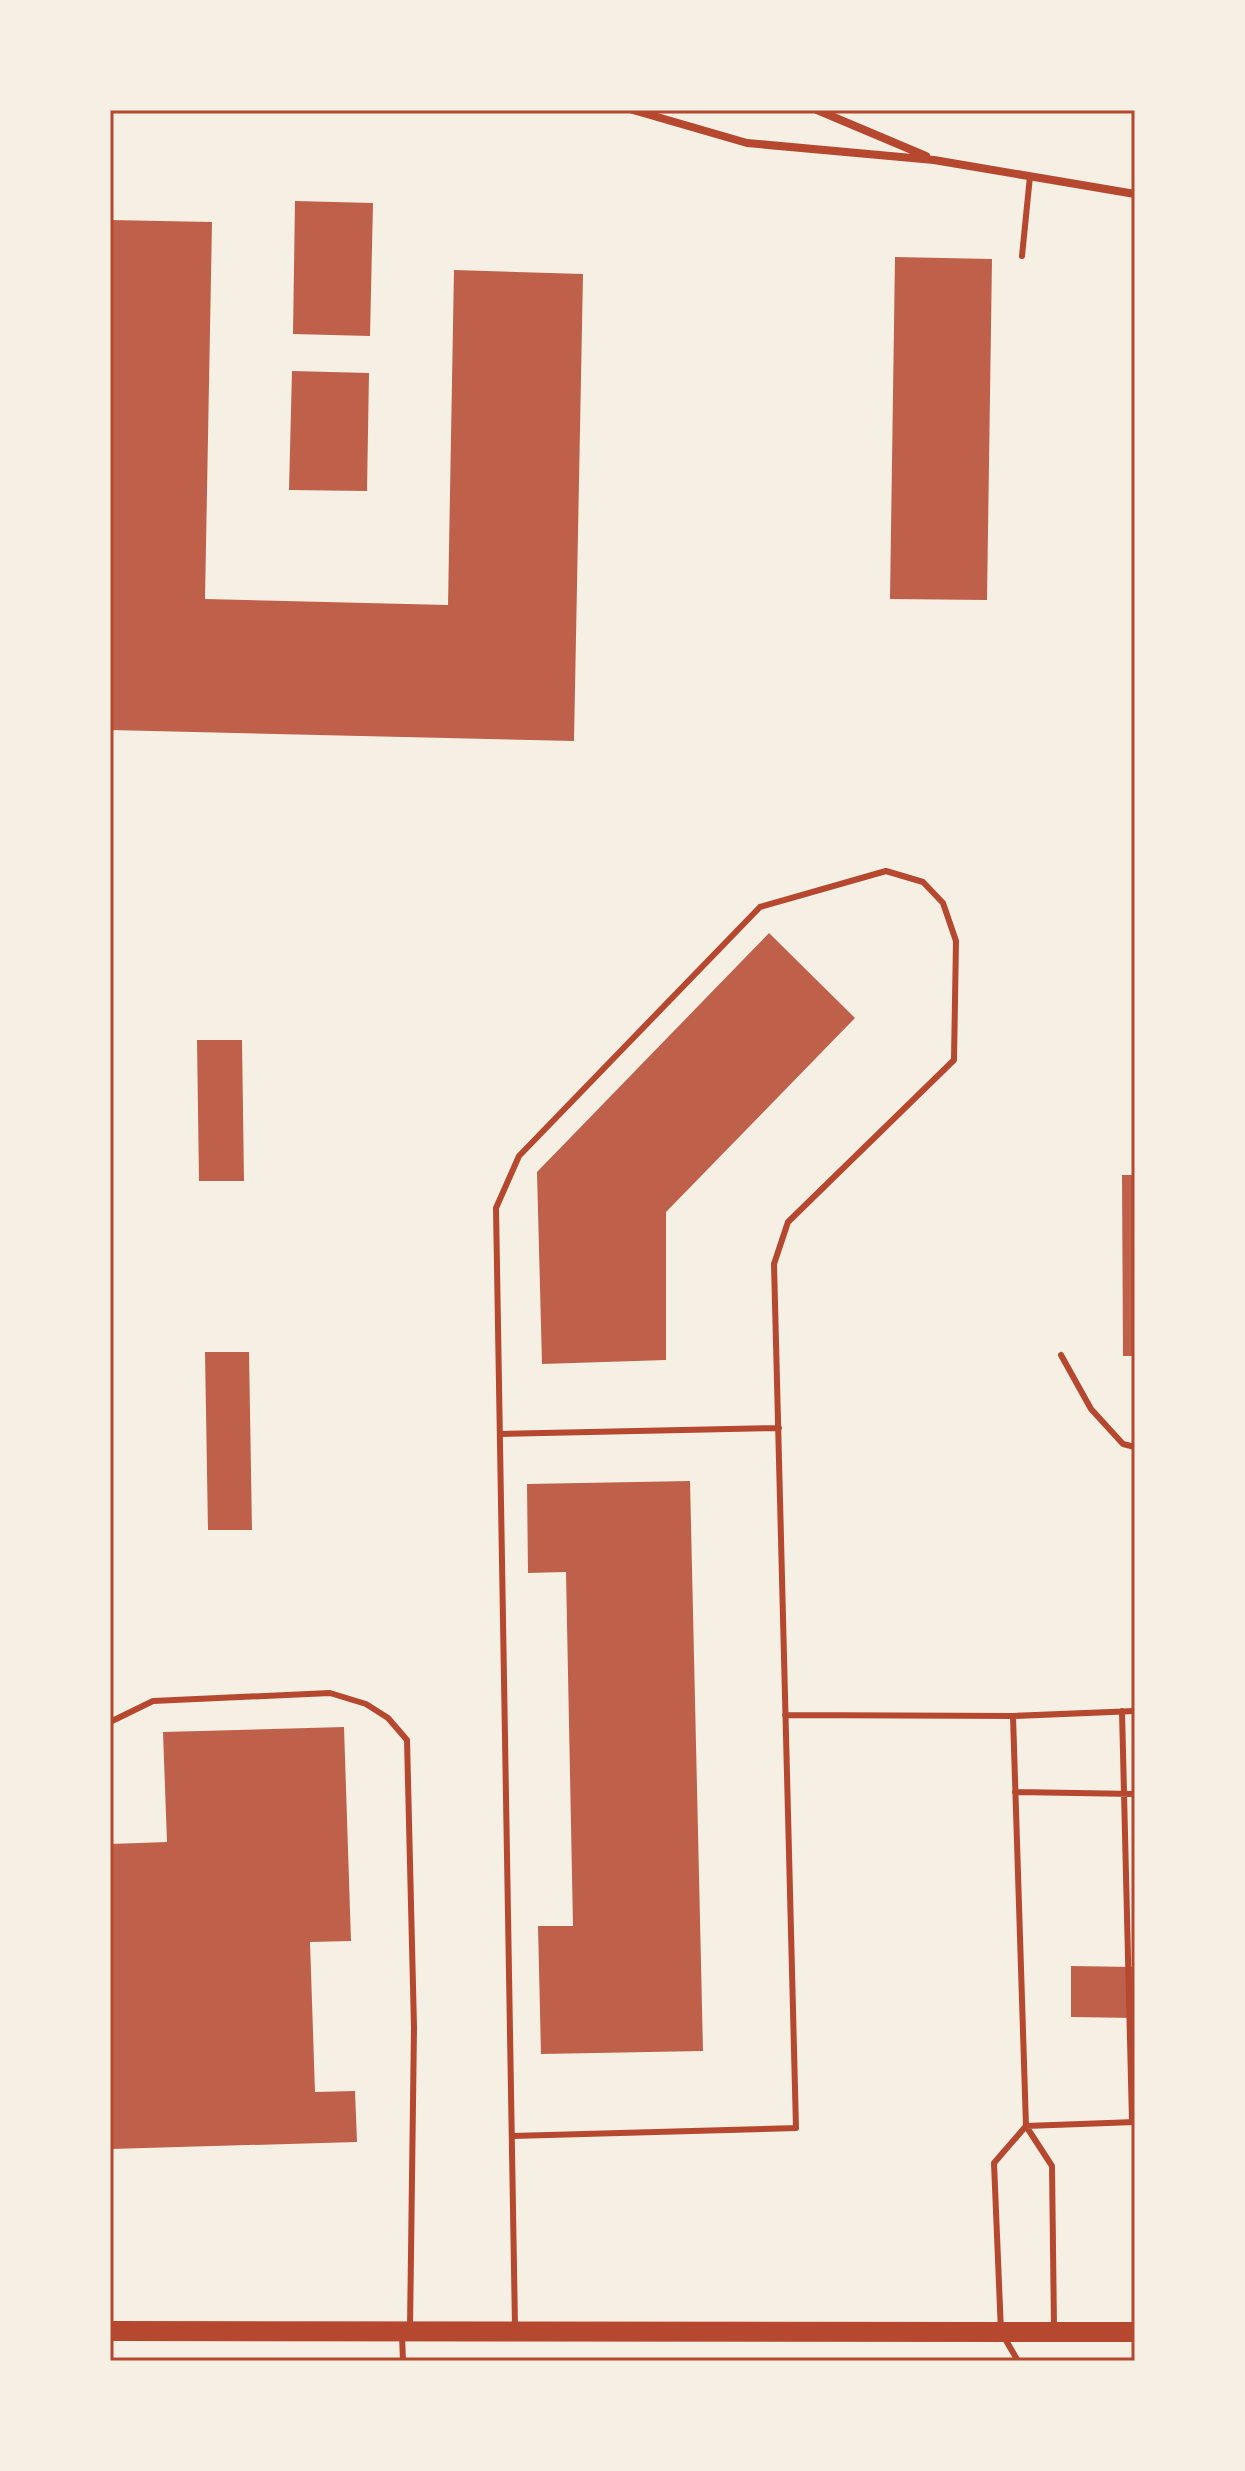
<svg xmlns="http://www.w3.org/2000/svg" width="1245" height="2471" font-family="Jost,sans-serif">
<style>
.building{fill:#bf614a}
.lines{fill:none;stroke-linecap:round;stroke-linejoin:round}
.service{stroke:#b5482f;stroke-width:6}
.minor{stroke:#b5482f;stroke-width:8}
.primary{stroke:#b5482f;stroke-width:20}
.neatline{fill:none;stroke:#b5482f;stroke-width:3}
</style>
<rect width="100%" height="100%" fill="#f6efe4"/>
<!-- building -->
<path class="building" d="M 295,201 L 373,203 L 370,336 L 293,334 Z
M 110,220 L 212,222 L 205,599 L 448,605 L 454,270 L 583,274 L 574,741 L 110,730 Z
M 895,257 L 992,259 L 987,600 L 890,599 Z
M 292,371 L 369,373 L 367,491 L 289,490 Z
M 769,933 L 855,1018 L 666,1212 L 666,1360 L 542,1364 L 537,1172 Z
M 197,1040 L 242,1040 L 244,1181 L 199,1181 Z
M 1122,1175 L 1135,1175 L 1135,1356 L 1123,1356 Z
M 205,1352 L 249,1352 L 252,1530 L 208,1530 Z
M 690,1481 L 703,2051 L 541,2054 L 538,1926 L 573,1926 L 566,1572 L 528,1573 L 527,1484 Z
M 344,1727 L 351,1941 L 310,1942 L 315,2092 L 355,2091 L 357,2142 L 110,2149 L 110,1844 L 167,1842 L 163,1732 Z
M 1071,1966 L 1135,1967 L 1135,2018 L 1071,2017 Z"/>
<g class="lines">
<!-- service -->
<path class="service" d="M 1022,256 L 1030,176
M 1061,1355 L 1091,1409 L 1123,1444 L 1135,1447
M 500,1434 L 779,1428
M 1122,1711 L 1132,2121
M 785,1715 L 1013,1716 L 1135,1711
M 1013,1716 L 1026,2126 L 1052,2166 L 1054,2328
M 110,1722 L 153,1701 L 330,1693 L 366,1704 L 388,1718 L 407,1740 L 414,2027 L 410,2329
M 1015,1792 L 1135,1794
M 512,2136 L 796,2128 L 774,1264 L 788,1222 L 954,1060 L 956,941 L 943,903 L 923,882 L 886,871 L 760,907 L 519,1156 L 496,1208 L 515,2327
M 402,2335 L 403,2361
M 1018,2361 L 1001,2332 L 994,2163 L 1026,2126 L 1135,2122"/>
<!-- minor -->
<path class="minor" d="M 633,110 L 747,143 L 934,160 L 1135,194
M 817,110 L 926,156"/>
<!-- primary -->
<path class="primary" d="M 110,2331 L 1135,2332"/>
</g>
<!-- border -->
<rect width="1245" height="2471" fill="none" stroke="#f6efe4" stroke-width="224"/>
<rect x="112" y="112" width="1021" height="2247" class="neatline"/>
</svg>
